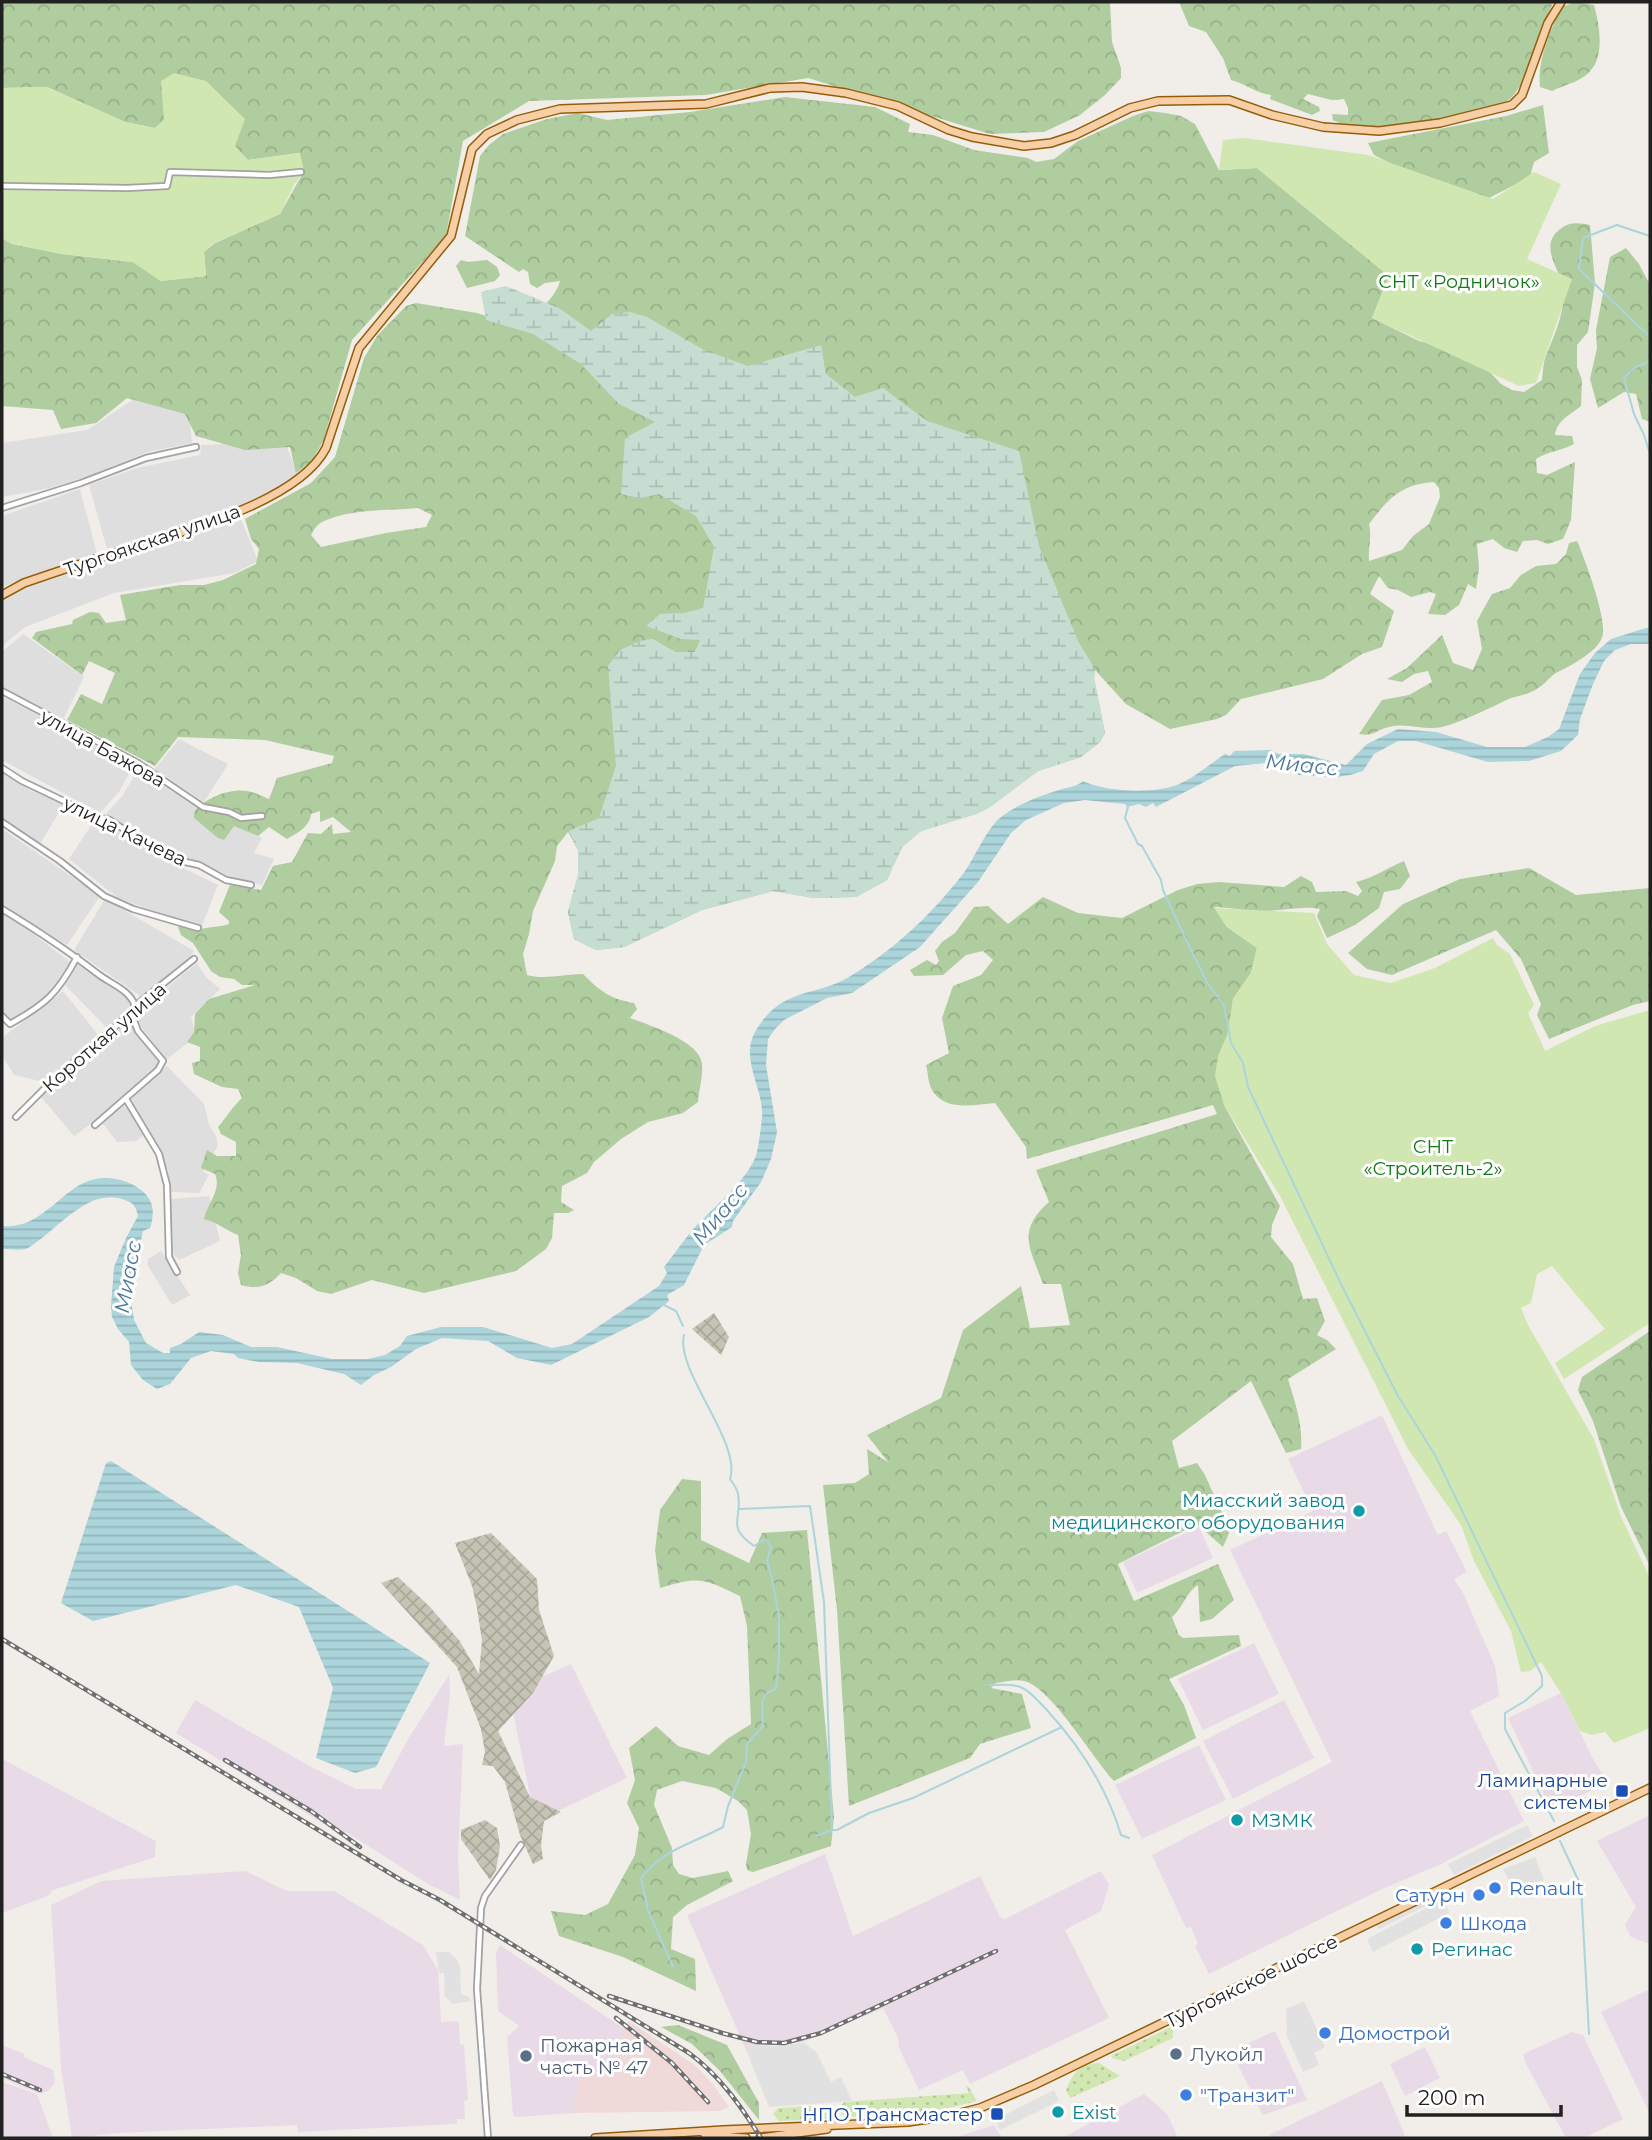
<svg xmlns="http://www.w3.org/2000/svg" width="1652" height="2140" font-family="Montserrat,sans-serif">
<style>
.residential{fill:#dfdede}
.commercial{fill:#f0d9d9}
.industrial{fill:#e9dae8}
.construction{fill:url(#construction-cross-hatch)}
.grass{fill:url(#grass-dots)}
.forest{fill:url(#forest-crowns);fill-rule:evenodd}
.wetland{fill:url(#wetland-marsh)}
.garden{fill:#d0e7b2}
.parking{fill:#e1e1e1}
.water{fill:url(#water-rules)}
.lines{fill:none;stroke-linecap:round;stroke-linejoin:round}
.stream{stroke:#abd4db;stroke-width:2}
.minor-casing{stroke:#a2a2a2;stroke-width:8}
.primary-casing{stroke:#955d09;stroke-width:10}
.minor{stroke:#fff;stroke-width:4.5}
.primary{stroke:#f7cfa7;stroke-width:7}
.rail-casing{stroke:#6f6f6f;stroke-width:4.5}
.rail{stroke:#fff;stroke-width:2;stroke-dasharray:5;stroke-linecap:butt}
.culture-dot{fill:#0f9aa8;stroke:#fff;stroke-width:2.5}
.transit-dot{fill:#1a4fb4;stroke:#fff;stroke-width:2.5}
.shop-dot{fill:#3f7fe0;stroke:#fff;stroke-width:2.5}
.service-dot{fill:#5c6f8a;stroke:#fff;stroke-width:2.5}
.labels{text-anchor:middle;stroke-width:6;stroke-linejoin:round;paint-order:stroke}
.park-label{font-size:19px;fill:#127b14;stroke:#fff}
.street-label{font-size:19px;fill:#212121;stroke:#fff}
.culture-label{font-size:19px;fill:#0d838f;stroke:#fff;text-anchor:start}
.transit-label{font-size:19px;fill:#164399;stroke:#fff;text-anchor:end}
.shop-label{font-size:19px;fill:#366cbe;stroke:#fff;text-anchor:start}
.service-label{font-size:19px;fill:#4e5e75;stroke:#fff;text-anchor:start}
.water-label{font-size:21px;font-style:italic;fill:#4c799c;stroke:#fff}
</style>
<defs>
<pattern id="construction-cross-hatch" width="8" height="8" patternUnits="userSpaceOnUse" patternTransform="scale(1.75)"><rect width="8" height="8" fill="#c5c4b4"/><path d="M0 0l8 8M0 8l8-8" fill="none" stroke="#a9a89a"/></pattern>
<pattern id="grass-dots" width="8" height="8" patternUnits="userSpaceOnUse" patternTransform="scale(1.75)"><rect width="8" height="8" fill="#d0e7b2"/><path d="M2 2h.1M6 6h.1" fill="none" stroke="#b2c699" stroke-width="1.8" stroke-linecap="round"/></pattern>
<pattern id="forest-crowns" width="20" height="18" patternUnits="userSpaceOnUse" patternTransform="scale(1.75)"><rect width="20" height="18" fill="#b0cd9f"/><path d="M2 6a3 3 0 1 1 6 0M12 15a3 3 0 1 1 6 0" fill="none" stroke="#97b089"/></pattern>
<pattern id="wetland-marsh" width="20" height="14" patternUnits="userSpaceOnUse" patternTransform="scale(1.75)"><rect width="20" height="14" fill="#c6ded1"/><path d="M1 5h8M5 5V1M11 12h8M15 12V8" fill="none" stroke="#aabeb3"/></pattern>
<pattern id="water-rules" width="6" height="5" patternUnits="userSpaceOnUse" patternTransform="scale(1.75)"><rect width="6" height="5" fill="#abd4db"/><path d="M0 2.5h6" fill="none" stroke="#93b6bc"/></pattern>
</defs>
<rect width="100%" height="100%" fill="#f1ede8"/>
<!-- residential -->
<path class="residential" d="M 134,399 L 188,404 L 192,443 L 148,452 L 85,477 L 50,488 L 2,497 L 2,443 L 87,430 Z
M 285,442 L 298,475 L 274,492 L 229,513 L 108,553 L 89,485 L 137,468 L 200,455 L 201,445 Z
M 80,489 L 97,554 L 2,587 L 2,516 Z
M 240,517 L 258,561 L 235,573 L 114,593 L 25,627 L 2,646 L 2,599 L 36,584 L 158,547 Z
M 23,634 L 84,677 L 64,718 L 16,697 L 2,686 L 2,652 Z
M 2,696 L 133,766 L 119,792 L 100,813 L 2,760 Z
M 179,739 L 228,764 L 204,802 L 155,769 Z
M 138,769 L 202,811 L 262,838 L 254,853 L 274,859 L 262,885 L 233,878 L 198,861 L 188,861 L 106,814 L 123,795 Z
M 2,772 L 32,791 L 64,804 L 40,844 L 2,818 Z
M 104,820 L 169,861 L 218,885 L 201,928 L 118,898 L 69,859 L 94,821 Z
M 2,829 L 100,896 L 67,945 L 2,904 Z
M 105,899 L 194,951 L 184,967 L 143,998 L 74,950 Z
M 2,913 L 22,925 L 71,963 L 58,985 L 33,1009 L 12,1020 L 2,1010 Z
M 197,963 L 206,977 L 220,989 L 191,1017 L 196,1036 L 166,1060 L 137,1021 L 141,1009 Z
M 78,964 L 128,999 L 132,1007 L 108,1029 L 65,985 Z
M 63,991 L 99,1036 L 44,1082 L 14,1075 L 2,1055 L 2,1038 Z
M 128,1020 L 162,1061 L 152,1075 L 112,1108 L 74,1136 L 40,1096 Z
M 167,1066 L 204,1104 L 209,1125 L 216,1136 L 218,1145 L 203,1172 L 209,1175 L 199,1193 L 171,1192 L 168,1170 L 131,1099 Z
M 125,1103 L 145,1134 L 136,1141 L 117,1142 L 102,1122 Z
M 209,1196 L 220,1241 L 179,1260 L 171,1252 L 171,1199 Z
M 161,1251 L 190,1295 L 172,1305 L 147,1264 L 148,1259 Z"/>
<!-- commercial -->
<path class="commercial" d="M 629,2021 L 696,2066 L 715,2087 L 729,2107 L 719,2111 L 574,2113 L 574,2101 L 577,2101 L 580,2075 L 615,2072 L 623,2028 Z"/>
<!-- industrial -->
<path class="industrial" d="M 1382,1415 L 1436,1531 L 1438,1535 L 1446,1531 L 1467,1572 L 1454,1579 L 1463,1593 L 1495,1666 L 1499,1696 L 1470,1711 L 1524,1821 L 1439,1865 L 1382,1889 L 1209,1974 L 1195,1946 L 1198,1944 L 1191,1927 L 1186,1928 L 1152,1855 L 1332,1762 L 1230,1550 L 1313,1511 L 1288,1459 Z
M 1199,1527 L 1213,1558 L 1137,1593 L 1123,1562 Z
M 1254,1643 L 1279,1694 L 1203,1730 L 1178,1679 Z
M 571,1664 L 627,1778 L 533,1823 L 531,1801 L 509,1692 Z
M 449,1675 L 450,1694 L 444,1746 L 463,1744 L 458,1860 L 460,1900 L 428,1884 L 346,1832 L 342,1835 L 176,1733 L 195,1700 L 311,1767 L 356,1789 L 381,1789 L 410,1736 Z
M 1561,1693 L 1592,1757 L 1608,1783 L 1551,1809 L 1508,1718 Z
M 1284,1700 L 1314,1758 L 1233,1799 L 1203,1741 Z
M 1199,1745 L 1226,1800 L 1142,1839 L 1115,1785 Z
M 2,1759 L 156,1841 L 155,1857 L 53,1890 L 48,1896 L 2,1913 Z
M 1650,1815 L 1650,1944 L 1631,1937 L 1625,1925 L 1636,1907 L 1597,1841 Z
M 825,1854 L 853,1936 L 980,1876 L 1000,1917 L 1005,1919 L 1101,1871 L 1109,1885 L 1101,1911 L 1065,1930 L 1109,2018 L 970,2084 L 963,2070 L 919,2090 L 899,2048 L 898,2038 L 883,2008 L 803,2042 L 780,2045 L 744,2045 L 687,1915 Z
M 245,1871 L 287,1891 L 334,1891 L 423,1945 L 438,1970 L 441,2022 L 459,2021 L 460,2044 L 464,2045 L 468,2100 L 464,2101 L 465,2119 L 457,2119 L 457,2124 L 298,2132 L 297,2125 L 118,2133 L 72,2138 L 61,2068 L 51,1905 L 101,1881 Z
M 500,1945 L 623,2028 L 615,2072 L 580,2075 L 577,2101 L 574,2102 L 574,2113 L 516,2117 L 513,2115 L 507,2037 L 519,2026 L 498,2011 L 496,1953 Z
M 1650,1989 L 1650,2109 L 1648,2110 L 1601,2012 Z
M 1275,2031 L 1307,2100 L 1263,2115 L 1231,2051 Z
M 1572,2032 L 1583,2035 L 1623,2119 L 1584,2138 L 1566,2138 L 1526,2064 L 1523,2054 Z
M 2,2045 L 24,2054 L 24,2057 L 53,2070 L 55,2083 L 48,2091 L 40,2094 L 2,2078 Z
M 1425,2047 L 1440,2078 L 1405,2096 L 1390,2064 Z
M 1382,2081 L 1406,2138 L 1271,2138 L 1269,2135 Z
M 2,2082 L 37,2094 L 53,2138 L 2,2138 Z
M 1144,2094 L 1167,2114 L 1178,2138 L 1062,2138 Z
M 994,2125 L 1002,2138 L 954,2138 Z"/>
<!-- construction -->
<path class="construction" d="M 714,1313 L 729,1337 L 721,1355 L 692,1329 Z
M 491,1533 L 537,1579 L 539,1610 L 554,1656 L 533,1693 L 498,1731 L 530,1797 L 561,1812 L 544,1821 L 541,1845 L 543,1859 L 533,1864 L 520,1835 L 505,1782 L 493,1766 L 482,1765 L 485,1752 L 481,1729 L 457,1667 L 381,1583 L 398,1577 L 429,1606 L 459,1640 L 479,1674 L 482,1641 L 477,1608 L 472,1586 L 455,1543 Z
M 485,1820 L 497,1828 L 500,1846 L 496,1870 L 490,1880 L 461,1839 L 461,1830 Z"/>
<!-- grass -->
<path class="grass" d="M 1173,2026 L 1173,2038 L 1124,2061 L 1112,2058 L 1111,2056 Z
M 1099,2063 L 1120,2076 L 1070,2098 L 1066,2091 C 1072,2074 1079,2064 1099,2063 Z
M 968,2086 L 977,2101 L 941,2110 L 849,2117 L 841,2114 L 840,2106 L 845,2102 L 969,2093 L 966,2087 Z
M 826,2105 L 833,2112 L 832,2117 L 827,2119 L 779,2121 L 773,2114 L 778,2108 Z"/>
<!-- forest -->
<path class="forest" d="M 2,2 L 1110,2 L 1112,42 L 1121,68 L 1121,78 L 1105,95 L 1080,115 L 1044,132 L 990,134 L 808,78 L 706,95 L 529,101 L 463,141 L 446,236 L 352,340 L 324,439 L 312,461 L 296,473 L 290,447 L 245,450 L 196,436 L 185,414 L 127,398 L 96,423 L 61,429 L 53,410 L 2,406 L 2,238 L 12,244 L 62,254 L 133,262 L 161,281 L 206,276 L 204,252 L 215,243 L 280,214 L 304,171 L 299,153 L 248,160 L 235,147 L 164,120 L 155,128 L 125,122 L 47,87 L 2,88 Z
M 1179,2 L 1553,2 C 1544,26 1528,83 1510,99 C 1495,112 1369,132 1348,127 C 1343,126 1338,122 1333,120 L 1332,114 L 1348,115 L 1348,108 L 1344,99 L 1332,100 L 1308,94 L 1303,99 L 1319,107 L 1320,111 L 1312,115 L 1270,99 L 1271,95 C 1256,93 1246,84 1231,80 L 1223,58 L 1206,32 L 1189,26 Z
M 1575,2 L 1594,5 C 1599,23 1605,54 1591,70 C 1583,81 1564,85 1552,91 L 1540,87 C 1537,61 1550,30 1562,7 Z
M 785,97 L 875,107 L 910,124 L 908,132 L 933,135 L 974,150 L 1028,158 L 1036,162 L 1054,159 L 1078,141 L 1133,116 L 1148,111 L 1165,113 L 1181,116 L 1195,124 L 1219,170 L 1257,168 L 1389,276 L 1372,318 L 1419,341 L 1446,348 L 1490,372 L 1501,384 L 1512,390 L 1524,392 L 1542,380 C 1543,372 1543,361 1547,353 C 1555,334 1562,318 1564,296 C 1566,274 1536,249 1559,230 C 1568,222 1578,222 1590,225 L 1595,283 L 1588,332 L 1577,345 L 1577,367 L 1582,380 L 1581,406 C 1570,415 1557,420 1555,435 L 1572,436 L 1574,444 C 1561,451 1549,451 1536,459 L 1537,473 L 1547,475 L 1575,462 L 1571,520 L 1563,539 L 1548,544 L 1537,540 L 1523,541 L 1517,552 L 1504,548 L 1493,539 L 1477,544 L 1479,568 L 1476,589 L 1468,584 L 1459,605 L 1445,615 L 1428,614 L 1436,594 L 1430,592 L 1411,597 L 1398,590 L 1388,588 L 1379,576 L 1370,594 L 1394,611 L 1382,647 L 1362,654 L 1323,679 L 1241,699 L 1226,715 L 1217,719 L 1170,729 L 1126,704 L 1095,670 L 1094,678 L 1105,733 L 1100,742 L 1081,757 L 1038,771 L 990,807 L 976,814 L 921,831 L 902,847 L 887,880 L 856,897 L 814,898 L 773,891 L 702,910 L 624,947 L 596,950 L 574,939 L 568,912 L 578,875 L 578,850 L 568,832 L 557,846 L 555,861 L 533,911 L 529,934 L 523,954 L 527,975 C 544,980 565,974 583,974 C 600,991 610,999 634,1003 L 637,1009 L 630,1018 C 649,1025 700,1041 702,1064 C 703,1076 699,1090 698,1102 L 683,1113 L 648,1122 L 621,1139 L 594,1162 L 587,1173 L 562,1186 L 561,1202 L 574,1210 L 568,1213 L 554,1213 L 552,1238 L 546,1249 L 516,1271 L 424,1293 L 372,1280 L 331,1294 L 317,1291 L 296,1278 L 281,1273 C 269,1286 259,1290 241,1285 L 238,1273 L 241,1255 L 238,1235 C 225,1230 217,1222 204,1219 C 207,1203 222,1191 215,1174 L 201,1168 L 207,1150 L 217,1156 L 236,1156 L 236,1142 L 221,1134 L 218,1127 C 227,1117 232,1107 242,1098 L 238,1089 L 222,1087 L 194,1074 L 192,1063 L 200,1061 L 200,1047 L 187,1042 L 194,1032 L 195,1014 L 209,999 L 255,985 L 242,985 L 234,979 L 220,977 L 211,971 L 193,943 L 181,935 L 178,927 L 184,925 L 198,930 C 209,926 218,928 229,924 L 229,921 L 219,912 L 230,885 L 261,890 L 273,866 L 292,862 L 308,833 L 321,834 L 332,824 L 333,834 L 351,832 L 333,817 L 320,822 L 320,811 L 311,814 C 310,827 297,833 287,839 L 269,827 L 258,836 L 234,826 L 224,840 L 218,838 L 194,818 L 194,812 C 205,798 229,788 247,791 C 254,792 262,796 269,799 L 277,778 L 332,763 L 334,756 L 265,740 L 178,737 L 155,766 L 67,720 L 81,694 L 102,704 L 115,673 L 89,661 L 82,675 L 32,638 L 36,632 L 72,624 L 73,620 L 90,612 L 99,613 L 106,623 L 126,620 L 120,595 L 180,585 L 204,585 L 223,580 L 256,564 L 259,549 L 251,539 L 245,519 L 311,483 L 335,457 L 364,358 L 377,336 L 406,306 L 416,303 L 477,313 L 492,318 L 505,326 C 527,321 554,303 560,281 L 545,283 L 537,288 L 530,284 L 528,272 L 523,269 L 519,272 L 465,236 L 480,156 L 489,145 L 503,134 L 547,119 L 578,113 L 607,120 L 690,112 ZM 1434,482 L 1439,488 L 1440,497 L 1429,524 L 1413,536 L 1402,550 L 1369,561 C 1368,548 1372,536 1369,524 C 1388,499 1401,484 1434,482 ZM 418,508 L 432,515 L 426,527 L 386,533 L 321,547 L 311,535 C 314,530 317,524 322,522 C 352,508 387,511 418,508 ZM 652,639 L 675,652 L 695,652 L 701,640 L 677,713 Z
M 1543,105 L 1549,153 L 1534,162 L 1530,177 L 1489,198 L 1411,174 L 1374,155 L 1368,143 L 1506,116 Z
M 1626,248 L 1639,264 L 1650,285 L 1650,422 L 1642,419 L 1636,394 L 1624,392 L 1598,408 L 1590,379 L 1597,348 L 1596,330 L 1610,257 Z
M 461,260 L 468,262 L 487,260 L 497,267 L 500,275 L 495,281 L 467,288 L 456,266 Z
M 1577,541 C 1585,559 1605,614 1603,633 C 1602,650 1570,666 1556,673 C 1548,678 1542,688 1531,692 C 1525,695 1518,696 1511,698 C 1489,708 1465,721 1442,727 C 1424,731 1406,722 1389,727 C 1375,730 1374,737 1359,734 L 1382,700 L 1409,695 L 1432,682 L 1428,671 L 1414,674 L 1402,682 L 1387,679 L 1407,668 L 1442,635 L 1453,663 L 1473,670 L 1482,649 L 1477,621 L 1492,594 L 1510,588 L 1521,575 L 1536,566 L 1556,564 L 1566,554 L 1569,543 Z
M 1404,861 L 1410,876 L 1400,889 L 1384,892 L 1379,908 L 1355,925 L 1327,938 L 1317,916 L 1320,909 C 1301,905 1279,912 1259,911 C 1244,911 1229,907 1214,907 L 1227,927 L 1257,948 L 1251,973 L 1233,999 L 1224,1105 L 1280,1206 L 1272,1225 L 1271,1237 L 1293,1264 L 1303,1299 L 1317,1298 L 1325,1321 L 1317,1335 L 1327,1340 L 1336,1349 L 1288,1379 C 1295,1402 1303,1425 1301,1449 L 1286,1453 L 1251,1381 L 1172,1441 L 1179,1468 L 1197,1463 L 1205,1475 L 1230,1531 L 1223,1547 L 1197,1524 L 1118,1564 L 1134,1601 L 1218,1564 L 1234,1600 L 1212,1619 L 1200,1622 L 1198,1585 C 1186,1592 1183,1608 1172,1617 L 1179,1635 L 1183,1638 L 1239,1635 L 1241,1646 L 1169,1679 L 1184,1705 L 1196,1738 L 1114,1781 C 1093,1759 1051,1687 1024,1681 C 1016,1679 1005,1682 996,1683 L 991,1688 L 1022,1694 L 1031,1728 L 980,1744 L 970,1758 L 849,1806 L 837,1610 L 823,1485 L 855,1483 L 869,1474 L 867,1449 L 888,1462 L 867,1435 L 941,1398 L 963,1330 L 1021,1286 L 1030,1328 L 1070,1325 L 1061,1284 L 1043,1284 C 1030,1248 1016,1231 1049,1202 L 1036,1170 L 1217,1114 L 1213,1105 L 1027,1159 L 1026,1147 L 995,1103 C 973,1105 943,1112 931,1088 C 928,1082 928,1072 926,1065 L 949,1053 L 942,1018 L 953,986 L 981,975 L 993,960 L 983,951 L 966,955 L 943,975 L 914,976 L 910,970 L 927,960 L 936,965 L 939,961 L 935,951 L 942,942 L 955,933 L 974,907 L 988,906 L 1008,924 L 1043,897 L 1078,913 L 1122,918 L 1178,890 L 1197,884 L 1219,882 L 1284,887 L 1301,876 L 1312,882 L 1316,892 L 1346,891 L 1358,896 L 1362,891 L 1356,882 C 1373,878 1387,868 1404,861 Z
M 1529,868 L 1576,895 L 1650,888 L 1650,1001 L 1633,1005 L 1549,1039 L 1537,1015 L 1541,1004 L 1521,959 L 1496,930 L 1392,975 L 1367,969 L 1348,953 L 1403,904 L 1460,879 Z
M 1650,1331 L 1650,1566 L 1621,1507 L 1593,1421 L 1578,1390 L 1582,1377 Z
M 682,1479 L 701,1481 L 701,1540 L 749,1563 L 762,1533 L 807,1530 L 834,1817 L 831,1846 L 753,1872 L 747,1870 L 746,1864 L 751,1834 L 747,1810 L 738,1801 L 716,1788 L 682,1781 L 657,1790 L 654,1805 L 672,1848 L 673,1865 L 679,1874 L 693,1878 L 728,1871 L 733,1881 L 687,1905 L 673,1917 L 671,1949 L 695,1959 L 696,1991 L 623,1957 L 559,1936 L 551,1911 L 585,1915 L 608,1904 L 635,1855 L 639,1828 L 627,1803 L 635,1780 L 629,1748 L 656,1726 L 678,1746 L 709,1755 L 727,1739 L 751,1724 L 747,1626 L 740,1596 C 703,1578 699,1576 660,1588 L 655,1550 L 660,1510 Z
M 678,2025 L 727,2045 L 759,2103 L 759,2120 L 720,2071 L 692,2044 L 661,2027 Z"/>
<!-- wetland -->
<path class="wetland" d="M 506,286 L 559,308 L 591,331 L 612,314 L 630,312 L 647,317 L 704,350 L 748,366 L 821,345 L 826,374 L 855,397 L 883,388 L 927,421 L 1019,451 L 1039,546 L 1079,643 L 1095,669 L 1094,678 L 1105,733 L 1100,742 L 1081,757 L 1038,771 L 990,807 L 976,814 L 921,831 L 902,847 L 887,880 L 856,897 L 814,898 L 773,891 L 702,910 L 624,947 L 596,950 L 574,939 L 568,912 L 578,875 L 578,850 L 569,831 L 599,818 L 616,766 L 608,666 L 620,650 L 640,641 L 652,639 L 675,652 L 695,652 L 700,640 L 681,639 L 646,626 L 660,614 L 684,613 L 703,608 L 714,547 L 696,516 L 659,494 L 640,498 L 621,494 L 625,438 L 655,422 L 619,404 L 581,364 L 533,334 L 486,320 L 481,292 Z"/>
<!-- garden -->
<path class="garden" d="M 174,73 L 206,81 L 245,119 L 235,146 L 248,160 L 300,153 L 304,171 L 294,185 L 280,214 L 214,243 L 204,252 L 206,276 L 161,281 L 133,262 L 62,254 L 12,244 L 2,238 L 2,88 L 46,87 L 125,122 L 155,128 L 164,120 L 161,81 Z
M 1245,138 L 1368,155 L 1493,199 L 1534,172 L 1561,184 L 1527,259 L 1572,279 L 1536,383 L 1519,386 L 1372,318 L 1389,276 L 1257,168 L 1219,170 L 1223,140 Z
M 1215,908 L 1314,913 L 1327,944 L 1354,975 L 1391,983 L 1435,968 L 1493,938 L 1497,945 L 1510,954 L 1534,1005 L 1528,1013 L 1545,1051 L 1595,1026 L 1650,1010 L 1650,1323 L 1564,1379 L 1555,1363 L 1605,1329 L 1552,1266 L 1537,1274 L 1531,1303 L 1521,1308 L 1528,1325 L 1594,1439 L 1622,1519 L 1650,1578 L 1650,1728 L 1614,1743 L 1605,1732 L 1592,1735 L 1580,1731 L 1562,1695 L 1541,1662 L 1530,1671 L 1521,1672 L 1511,1631 L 1474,1561 L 1461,1525 L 1408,1449 L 1280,1196 L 1224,1105 L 1215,1076 L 1218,1056 L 1227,1035 L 1233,999 L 1251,973 L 1257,948 L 1226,926 Z"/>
<!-- parking -->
<path class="parking" d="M 1527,1825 L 1533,1836 L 1454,1875 L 1448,1864 Z
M 1535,1857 L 1544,1880 L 1515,1892 L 1503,1869 Z
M 1443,1890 L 1444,1897 L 1379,1929 L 1375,1924 Z
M 1444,1899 L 1449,1913 L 1373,1952 L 1367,1939 Z
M 436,1952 L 449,1952 L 456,1958 L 460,1966 L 461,1994 L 469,1997 L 471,2001 L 452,2004 L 445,1996 L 444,1973 L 439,1973 Z
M 1304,2001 L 1325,2047 L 1314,2053 L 1319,2065 L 1303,2072 L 1287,2036 L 1286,2009 Z
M 804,2043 L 817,2053 L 831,2082 L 841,2077 L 852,2101 L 769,2107 L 744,2045 L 780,2046 Z
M 1054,2090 L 1059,2101 L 1000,2130 L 995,2120 Z"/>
<!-- water -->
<path class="water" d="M 1646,628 L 1650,628 L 1650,644 L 1631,644 L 1615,650 L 1604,661 L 1593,684 L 1580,719 L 1578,735 L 1561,751 L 1529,761 L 1488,762 L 1416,741 L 1398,741 L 1374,754 L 1363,771 L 1350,775 L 1336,777 L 1299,775 L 1283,768 L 1266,763 L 1235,766 L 1156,807 L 1153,803 L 1146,807 L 1139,804 L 1127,807 L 1125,804 L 1085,800 L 1064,803 L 1026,820 L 1011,833 L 978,882 L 920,947 L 852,993 L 827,998 L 784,1020 L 775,1029 L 768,1039 L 766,1065 L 777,1132 L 771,1159 L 761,1182 L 733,1221 L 732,1227 L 704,1245 L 684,1285 L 667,1295 L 669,1301 L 649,1317 L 551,1365 L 517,1358 L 488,1341 L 442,1338 L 416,1349 L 391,1367 L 374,1375 L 361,1385 L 344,1374 L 297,1363 L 259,1362 L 238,1358 L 234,1354 L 211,1351 L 191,1358 L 170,1384 L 157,1389 L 143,1380 L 131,1365 L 129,1342 L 118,1329 L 112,1317 L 111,1306 L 114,1267 L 126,1238 L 138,1216 C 136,1207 134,1203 125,1200 C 88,1186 58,1230 28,1248 C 22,1251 9,1249 2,1249 L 2,1226 C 52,1230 66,1169 116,1179 C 125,1181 134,1184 141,1190 C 154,1200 155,1212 150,1228 L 143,1231 L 137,1259 L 128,1282 L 134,1320 L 146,1343 L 163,1353 L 170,1353 L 170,1348 L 181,1344 L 199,1332 L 223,1335 L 251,1347 L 277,1347 L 332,1359 L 368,1359 L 385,1355 L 400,1346 L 407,1336 L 441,1327 L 483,1327 L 552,1348 L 572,1344 L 659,1286 L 667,1273 L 664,1267 C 673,1256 681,1244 690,1233 C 708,1211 751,1179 757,1152 C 759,1144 763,1116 762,1109 C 760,1084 741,1057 755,1032 C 781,987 812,998 849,977 C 895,949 930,916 963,874 C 975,858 986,829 1001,817 C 1018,804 1039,796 1059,790 C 1067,787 1077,787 1083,781 C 1105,792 1154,794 1177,785 C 1194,778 1210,764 1225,754 L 1230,756 L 1234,751 L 1270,750 L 1279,754 L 1303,754 L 1346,765 L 1367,744 L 1398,729 L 1436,732 L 1487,747 L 1525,747 L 1548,737 L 1559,729 L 1580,674 L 1595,653 L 1611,639 Z
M 111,1461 L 430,1663 L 376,1767 L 355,1773 L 316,1758 L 333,1688 L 299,1607 L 236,1585 L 93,1621 L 61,1603 L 106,1463 Z"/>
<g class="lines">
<!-- stream -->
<path class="stream" d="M 1650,236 L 1617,225 L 1583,238 L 1579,269 L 1650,337
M 1650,361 L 1634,368 L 1624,378 L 1634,414 L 1644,435 L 1650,454
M 1128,807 L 1125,818 L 1138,844 L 1142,846 L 1161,880 L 1163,890 L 1187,942 L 1208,984 L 1224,1005 L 1231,1043 L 1243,1063 L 1248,1087 L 1341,1284 L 1398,1396 L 1435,1455 L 1542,1676 L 1542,1686 L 1525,1701 L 1505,1713 L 1505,1729 L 1554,1821
M 664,1305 L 676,1311 L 683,1326
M 740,1509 L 810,1506 L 824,1602 L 832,1830 L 816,1836
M 989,1685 C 998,1685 1009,1684 1017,1686 C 1029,1689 1038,1701 1046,1709 C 1079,1745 1107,1788 1121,1835 L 1129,1838
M 832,1830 L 837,1830 L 869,1813 L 913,1798 L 1062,1727
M 1560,1841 L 1581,1886 L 1589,2034
M 673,1967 L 648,1910 L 641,1878 C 665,1848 692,1844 723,1827 L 728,1806 L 746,1762 L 747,1744 L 763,1726 L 762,1702 L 767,1693 L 776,1689 L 779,1659 L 779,1615 L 772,1579 L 767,1560 L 771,1548 L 768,1541 L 764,1540 L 754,1546 C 725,1525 743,1521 738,1494 C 737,1489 733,1483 730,1479 C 742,1442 675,1371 684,1335"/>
<!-- minor casing -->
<g class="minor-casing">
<path id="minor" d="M 2,186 L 127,188 L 167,186 L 170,172 L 269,175 L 301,172
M 2,508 L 81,483 L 146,458 L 196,447
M 2,691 L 138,763 L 203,807 L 229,812 L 241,818 L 262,816
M 2,768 L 22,781 L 66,802 L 88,815 L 110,820 L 149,846 L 181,861 L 199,865 L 226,880 L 251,885
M 2,822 L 60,861 L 104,896 L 133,909 L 198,928
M 2,909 C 35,929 67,950 98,974 C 111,984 130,990 135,1006
M 2,1016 L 10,1024 C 46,1004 58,993 77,957
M 126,1099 L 159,1154 L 167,1185 L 169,1257 L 177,1272
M 16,1117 L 53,1080 L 131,1013 L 135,1006 L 194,959
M 95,1125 L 158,1070 L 163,1061 L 138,1031 L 131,1013
M 488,2138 L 477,1989 L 481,1908 L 485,1896 L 521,1845"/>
</g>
<!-- primary casing -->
<g class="primary-casing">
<path id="primary" d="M 2,595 L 24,583 C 56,572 89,561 121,551 C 177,533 298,503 326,448 L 359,348 L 451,236 L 472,149 L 487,134 L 517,120 L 560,109 L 706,104 L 770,88 L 802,87 L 846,93 L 898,106 L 949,130 L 972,137 L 1024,146 L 1051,143 L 1075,135 L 1130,108 L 1158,101 L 1229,100 L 1272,115 L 1323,127 L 1379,131 L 1440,123 L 1512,105 L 1522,95 L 1548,23 L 1561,2
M 705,2135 L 746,2138
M 595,2138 L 723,2130 L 908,2122 L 949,2116 L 980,2108 L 1034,2085 L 1650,1788
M 760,2138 L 827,2129"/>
</g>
<!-- minor -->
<use href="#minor" class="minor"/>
<!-- primary -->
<use href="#primary" class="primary"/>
<!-- rail casing -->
<g class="rail-casing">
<path id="rail" d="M 2,1639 L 401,1880 L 440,1900 L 689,2053 C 720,2076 740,2105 761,2138
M 225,1760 L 311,1811 L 360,1847
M 609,1996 L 722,2033 L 757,2042 L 784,2043 L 821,2033 L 996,1951
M 616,2018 L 672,2063 L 708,2102
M 2,2074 L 40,2090"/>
</g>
<!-- rail -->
<use href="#rail" class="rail"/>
</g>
<!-- markers -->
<g class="culture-dot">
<circle cx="1359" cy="1511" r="7"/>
<circle cx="1237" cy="1820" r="7"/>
<circle cx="1417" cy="1949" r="7"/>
<circle cx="1058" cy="2112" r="7"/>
</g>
<g class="transit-dot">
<rect x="1615" y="1784" width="14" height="14" rx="3.5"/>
<rect x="990" y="2107" width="14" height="14" rx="3.5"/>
</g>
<g class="shop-dot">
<circle cx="1495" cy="1888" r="7"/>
<circle cx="1479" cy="1895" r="7"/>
<circle cx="1446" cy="1923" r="7"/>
<circle cx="1325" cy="2033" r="7"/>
<circle cx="1186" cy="2095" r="7"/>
</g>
<g class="service-dot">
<circle cx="1176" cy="2054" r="7"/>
<circle cx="526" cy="2056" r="7"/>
</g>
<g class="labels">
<!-- park labels -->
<g class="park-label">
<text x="1459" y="288">СНТ «Родничок»</text>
<text x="1433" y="1153">СНТ<tspan x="1433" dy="22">«Строитель-2»</tspan></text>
</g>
<!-- street labels -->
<g class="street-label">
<text transform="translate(152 540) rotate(-19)" y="7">Тургоякская улица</text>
<text transform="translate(103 748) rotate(29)" y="7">улица Бажова</text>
<text transform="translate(125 831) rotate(26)" y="7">улица Качева</text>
<text transform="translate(104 1037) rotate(-41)" y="7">Короткая улица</text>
<text transform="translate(1251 1981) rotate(-26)" y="7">Тургоякское шоссе</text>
</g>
<!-- culture labels -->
<g class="culture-label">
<text x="1345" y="1507" text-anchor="end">Миасский завод<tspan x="1345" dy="22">медицинского оборудования</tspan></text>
<text x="1251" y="1827">МЗМК</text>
<text x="1431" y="1956">Регинас</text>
<text x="1072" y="2119">Exist</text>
</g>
<!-- transit labels -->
<g class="transit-label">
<text x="1608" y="1787">Ламинарные<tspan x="1608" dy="22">системы</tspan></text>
<text x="983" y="2121">НПО Трансмастер</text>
</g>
<!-- shop labels -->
<g class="shop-label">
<text x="1509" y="1895">Renault</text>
<text x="1465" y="1902" text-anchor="end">Сатурн</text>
<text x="1460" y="1930">Шкода</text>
<text x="1339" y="2040">Домострой</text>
<text x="1200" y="2102">"Транзит"</text>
</g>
<!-- service labels -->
<g class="service-label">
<text x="540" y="2052">Пожарная<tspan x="540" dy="22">часть № 47</tspan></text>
<text x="1190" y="2061">Лукойл</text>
</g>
<!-- water labels -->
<g class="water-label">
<text transform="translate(1302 765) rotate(6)" y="7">Миасс</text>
<text transform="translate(720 1214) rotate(-50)" y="7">Миасс</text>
<text transform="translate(128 1277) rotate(-80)" y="7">Миасс</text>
</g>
</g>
<!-- border -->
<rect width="1652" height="2140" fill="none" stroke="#212121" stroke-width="7"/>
<!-- scale -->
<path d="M1407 2105v10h154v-10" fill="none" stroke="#212121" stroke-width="3.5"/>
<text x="1418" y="2105" font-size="21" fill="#212121" stroke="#ffffff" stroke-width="5" paint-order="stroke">200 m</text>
</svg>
